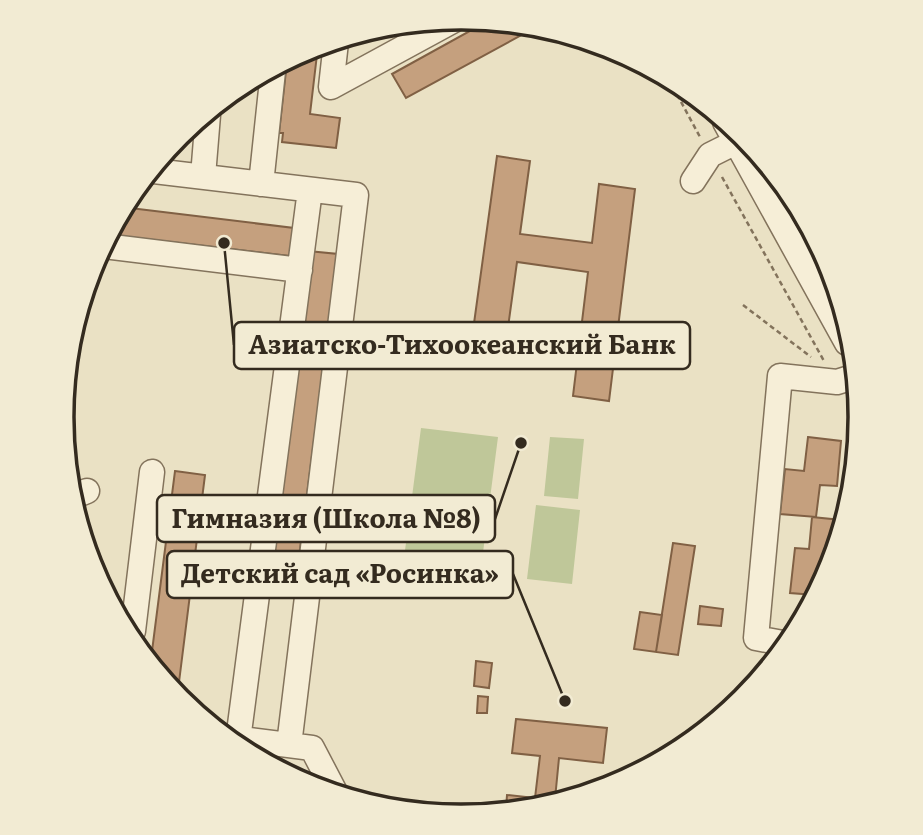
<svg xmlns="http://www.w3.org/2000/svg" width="923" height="835" font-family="Literata,serif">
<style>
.green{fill:#bfc799}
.building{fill:#c5a07e;stroke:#806044;stroke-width:2}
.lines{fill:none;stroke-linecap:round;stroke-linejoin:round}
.minor-casing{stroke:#83735c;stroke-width:27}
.path{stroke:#83735c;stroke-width:2.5;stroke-dasharray:5 3.5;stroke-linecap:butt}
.minor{stroke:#f6eed7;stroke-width:24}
.rim{fill:none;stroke:#342b1f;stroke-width:3.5}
.leader{fill:none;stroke:#342b1f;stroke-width:2.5}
.callout-dot{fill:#342b1f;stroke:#f2ebd3;stroke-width:2.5}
.callout{fill:#f2ebd3;stroke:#342b1f;stroke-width:2.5}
.callout-label{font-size:26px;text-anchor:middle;font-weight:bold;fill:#342b1f}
</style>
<rect width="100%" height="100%" fill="#eae1c4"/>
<!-- green -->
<path class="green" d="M 421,428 L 498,437 L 478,591 L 401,581 Z
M 550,437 L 584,439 L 578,499 L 544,496 Z
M 536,505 L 580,510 L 572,584 L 527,579 Z"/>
<!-- building -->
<path class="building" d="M 486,22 L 529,31 L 406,98 L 392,74 Z
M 318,46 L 310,114 L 340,118 L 336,148 L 282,142 L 283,133 L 279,133 L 287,62 L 309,48 Z
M 497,156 L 530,161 L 520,234 L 592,243 L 599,184 L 635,189 L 609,401 L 573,396 L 588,272 L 517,262 L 506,342 L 472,338 Z
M 130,208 L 294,228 L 307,258 L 111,235 Z
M 308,251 L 338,254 L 299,557 L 269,554 Z
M 808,437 L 841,441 L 837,486 L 820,485 L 816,517 L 780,514 L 785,469 L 804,471 Z
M 175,471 L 205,475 L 177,698 L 151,659 Z
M 812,517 L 841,520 L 833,562 L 830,561 L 829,574 L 815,595 L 790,593 L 795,548 L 809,549 Z
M 673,543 L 695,546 L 678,655 L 656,652 Z
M 700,606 L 723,609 L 721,626 L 698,624 Z
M 640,612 L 662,615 L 656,652 L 634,649 Z
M 476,661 L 492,663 L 489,688 L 474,686 Z
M 478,696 L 488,697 L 487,713 L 477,713 Z
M 516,719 L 607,728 L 603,763 L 559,758 L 555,799 L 506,809 L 507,795 L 535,798 L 540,756 L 512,753 Z"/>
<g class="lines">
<!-- minor casing -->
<g class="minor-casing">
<path id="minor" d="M 336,42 L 331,87 L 458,18
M 725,122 L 847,343
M 154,171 L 356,195 L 289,745
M 203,176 L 208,115
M 693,181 L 710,155 L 746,137
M 261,184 L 273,71
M 104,246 L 300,270
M 77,495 L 87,491
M 133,631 L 152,472
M 783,643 L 756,638 L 780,376 L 837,382 L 853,377
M 234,738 L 312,748 L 335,792
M 238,740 L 310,190"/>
</g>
<!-- path -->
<path class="path" d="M 673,87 L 700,137
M 722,177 L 824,361
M 743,305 L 811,357
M 847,400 L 860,424"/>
<!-- minor -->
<use href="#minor" class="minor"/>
</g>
<!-- crop -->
<path d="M0 0H923V835H0ZM74 417a387 387 0 1 1 774 0a387 387 0 1 1-774 0Z" fill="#f2ebd3" fill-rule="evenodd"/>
<path class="rim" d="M74 417a387 387 0 1 1 774 0a387 387 0 1 1-774 0Z"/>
<!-- callouts -->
<path class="leader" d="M224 243L234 345M521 443L495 519M565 701L513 574"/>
<g class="callout-dot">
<circle cx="224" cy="243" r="7"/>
<circle cx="521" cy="443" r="7"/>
<circle cx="565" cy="701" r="7"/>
</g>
<g class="callout">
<rect x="234" y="322" width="456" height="47" rx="7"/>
<rect x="157" y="495" width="338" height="47" rx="7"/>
<rect x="167" y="551" width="346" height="47" rx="7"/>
</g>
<g class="callout-label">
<text x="462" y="354">Азиатско-Тихоокеанский Банк</text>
<text x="326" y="528">Гимназия (Школа №8)</text>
<text x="340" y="583">Детский сад «Росинка»</text>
</g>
</svg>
